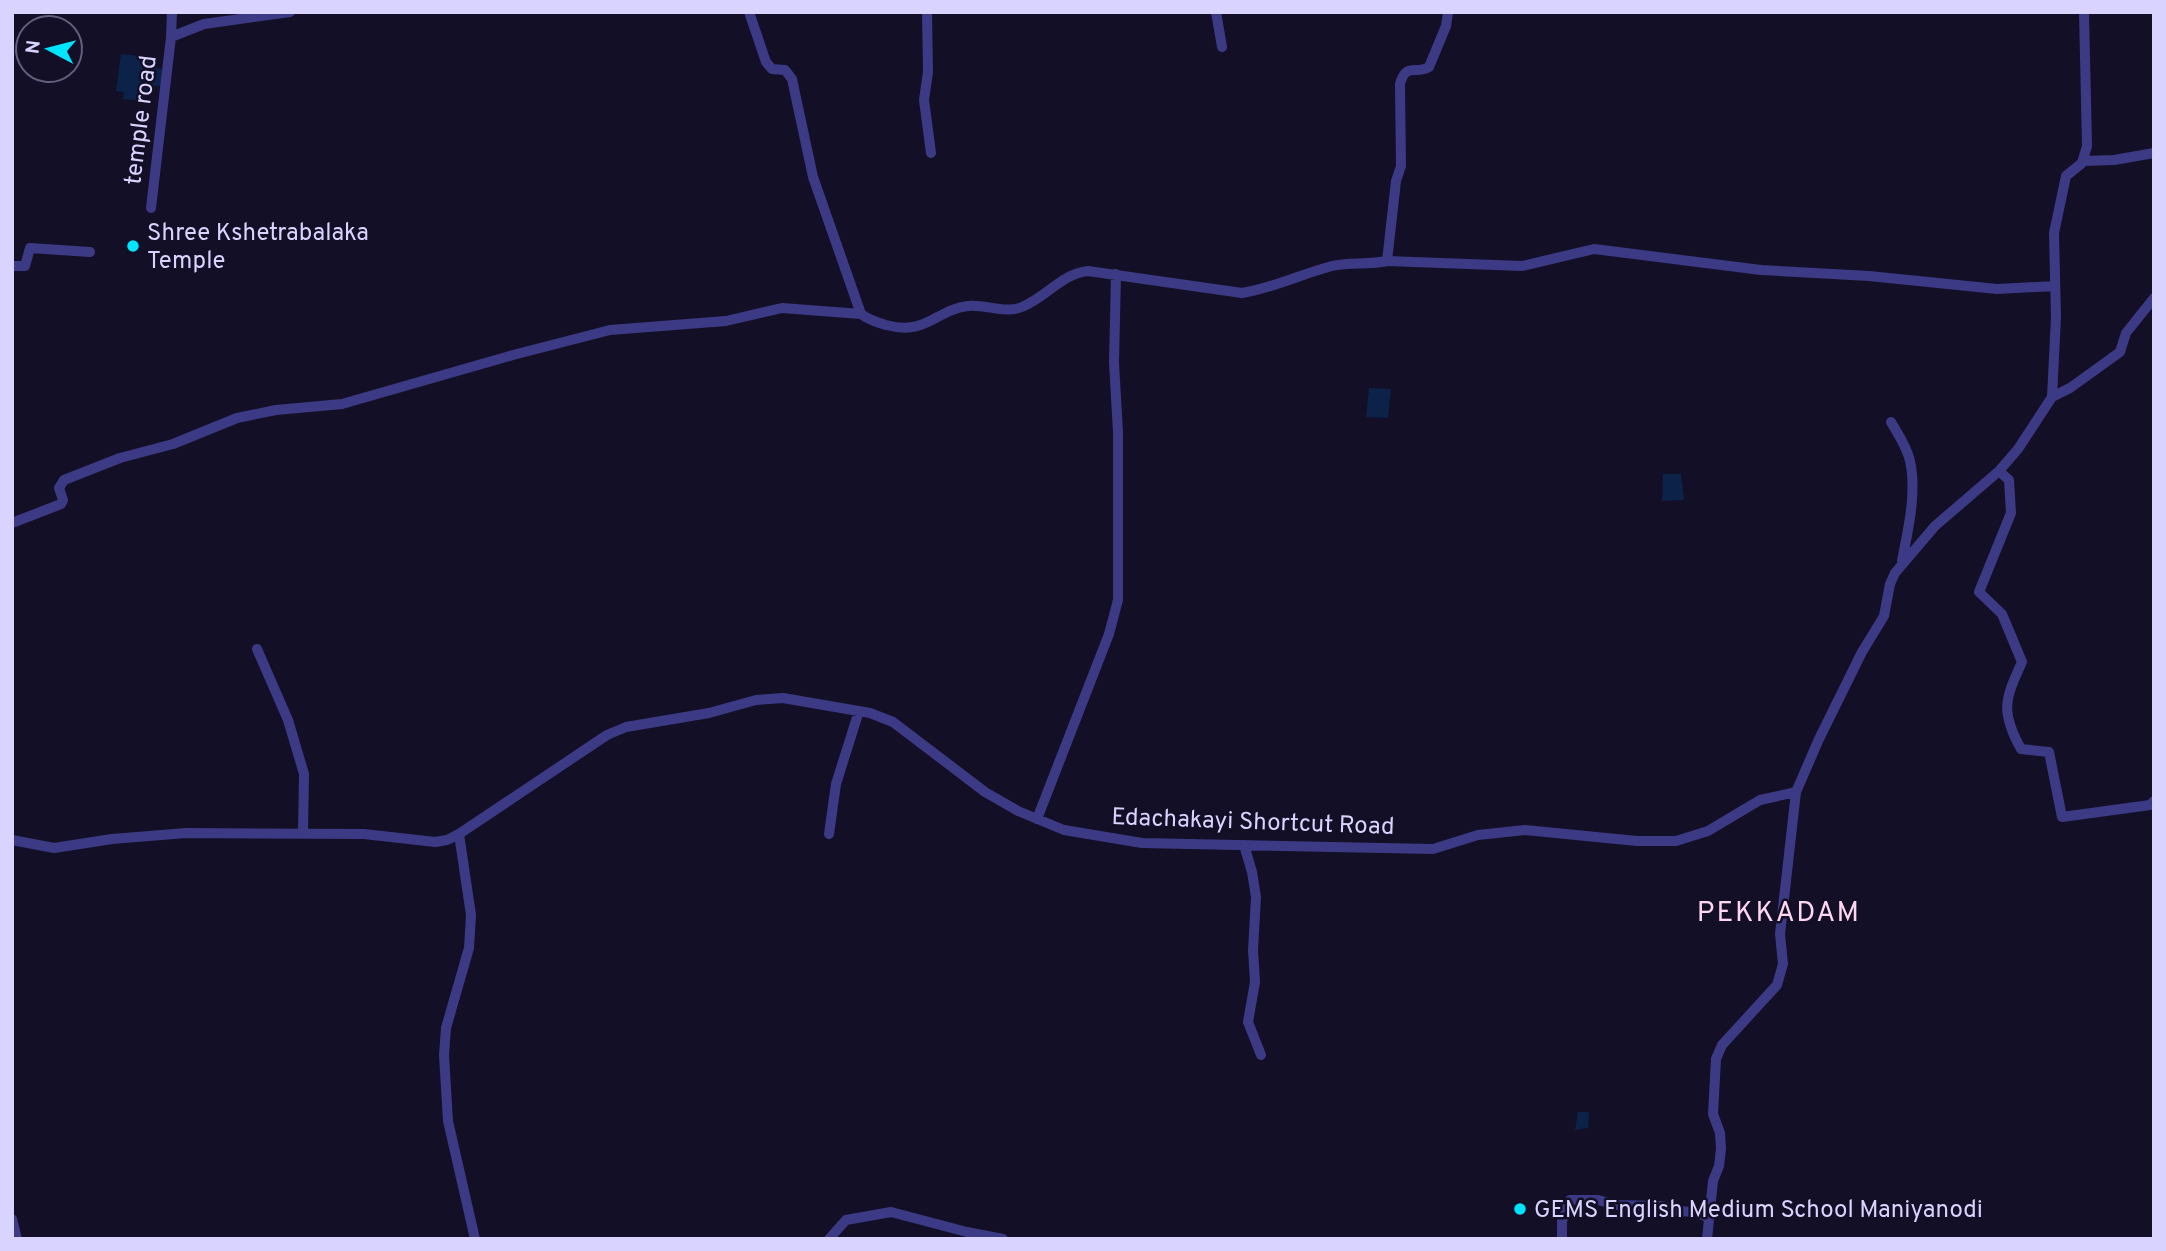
<svg xmlns="http://www.w3.org/2000/svg" width="2166" height="1251" font-family="Overpass,sans-serif">
<style>
.water{fill:#0c2248}
.lines{fill:none;stroke-linecap:round;stroke-linejoin:round}
.street{stroke:#3d3a85;stroke-width:10}
.poi-dot{fill:#00e5ff;stroke:#130f26;stroke-width:2.5}
.labels{text-anchor:middle;stroke-width:5;stroke-linejoin:round;paint-order:stroke}
.street-label{font-size:24px;fill:#d9d4ff;stroke:#130f26}
.poi-label{font-size:24px;fill:#d9d4ff;stroke:#130f26;text-anchor:start}
.quarter-label{font-size:28px;letter-spacing:2px;fill:#ffd6f0;stroke:#130f26}
</style>
<rect width="100%" height="100%" fill="#130f26"/>
<!-- water -->
<path class="water" d="M 121,54 L 158,58 L 157,68 L 163,69 L 161,86 L 154,86 L 152,94 L 145,93 L 144,101 L 123,99 L 124,92 L 116,91 Z
M 1369,388 L 1391,389 L 1388,418 L 1366,417 Z
M 1663,474 L 1681,474 L 1684,500 L 1662,501 Z
M 1578,1112 L 1589,1112 L 1588,1128 L 1575,1130 Z"/>
<g class="lines">
<!-- street -->
<path class="street" d="M 172,12 L 171,37 L 204,24 L 290,12
M 749,12 L 766,62 L 772,69 L 785,70 L 792,79 L 813,177 L 861,314
M 927,12 L 928,72 L 924,100 L 931,153
M 1216,12 L 1222,47
M 2083,161 L 2114,160 L 2154,153
M 151,208 L 171,37
M 1387,261 L 1396,181 L 1401,166 L 1400,84 C 1406,62 1416,75 1429,67 L 1446,26 L 1448,12
M 12,266 L 25,266 L 30,248 L 90,252
M 2052,397 L 2070,388 L 2120,352 L 2126,333 L 2154,298
M 1891,422 C 1898,434 1907,447 1910,461 C 1917,493 1908,530 1902,561
M 1999,471 L 2009,480 L 2011,513 L 1979,592 L 2002,614 L 2022,662 C 2005,699 2000,711 2021,749 L 2049,752 L 2062,817 L 2150,805 L 2154,801
M 12,523 L 61,504 L 63,500 L 59,488 L 64,480 L 120,458 L 173,444 L 237,418 L 276,410 L 342,404 L 513,355 L 610,330 L 726,321 L 782,308 L 861,314 C 869,320 876,322 886,325 C 928,336 934,310 968,306 C 985,304 1005,314 1022,307 C 1047,297 1061,274 1088,271 L 1242,293 C 1274,288 1301,274 1332,266 C 1349,262 1369,265 1387,261 L 1522,266 L 1594,249 L 1761,270 L 1869,276 L 1997,289 L 2055,286
M 257,649 L 288,720 L 304,774 L 303,832
M 1037,819 L 1109,634 L 1118,600 L 1118,432 L 1114,363 L 1116,274
M 459,834 L 471,915 L 469,948 L 446,1028 L 444,1055 L 448,1121 L 475,1239
M 829,834 L 836,784 L 859,711
M 12,840 L 54,848 L 112,839 L 186,833 L 364,834 L 435,842 L 447,840 L 459,834 L 607,735 L 626,727 L 709,713 L 756,700 L 783,698 L 870,713 L 893,722 L 985,792 L 1018,811 L 1064,830 L 1142,843 L 1433,849 L 1478,835 L 1525,830 L 1637,841 L 1676,841 L 1708,831 L 1760,800 L 1796,792
M 1244,845 L 1252,872 L 1256,897 L 1253,950 L 1255,982 L 1248,1022 L 1261,1055
M 12,1219 L 17,1239
M 829,1239 L 846,1220 L 891,1212 L 967,1232 L 1003,1239
M 1562,1239 L 1562,1221 L 1570,1200 L 1598,1200 L 1616,1205 L 1662,1206 L 1677,1211 L 1696,1212 L 1709,1218
M 1707,1239 L 1713,1181 L 1719,1166 L 1721,1149 L 1720,1133 L 1713,1114 L 1716,1059 L 1722,1045 L 1777,985 L 1783,964 L 1780,934 L 1796,792 L 1819,739 L 1862,652 L 1884,616 L 1890,584 L 1895,573 L 1935,526 L 1999,471 L 2018,449 L 2052,397 L 2056,317 L 2054,233 L 2066,176 L 2082,163 L 2087,146 L 2084,12"/>
</g>
<!-- markers -->
<g class="poi-dot">
<circle cx="133" cy="246" r="7"/>
<circle cx="1520" cy="1209" r="7"/>
</g>
<g class="labels">
<!-- street labels -->
<g class="street-label">
<text transform="translate(140 120) rotate(-83)" y="8">temple road</text>
<text transform="translate(1253 821) rotate(2)" y="8">Edachakayi Shortcut Road</text>
</g>
<!-- poi labels -->
<g class="poi-label">
<text x="147" y="240">Shree Kshetrabalaka<tspan x="147" dy="28">Temple</tspan></text>
<text x="1534" y="1217">GEMS English Medium School Maniyanodi</text>
</g>
<!-- quarter labels -->
<g class="quarter-label">
<text x="1779" y="921">PEKKADAM</text>
</g>
</g>
<!-- border -->
<rect width="2166" height="1251" fill="none" stroke="#d9d4ff" stroke-width="28"/>
<!-- north arrow -->
<g transform="translate(49 49) rotate(277)"><circle r="33" fill="#130f26" stroke="#625e7d" stroke-width="2"/>
<path d="M0-5L12 26L0 18L-12 26Z" fill="#00e5ff"/>
<text y="-10" font-size="19" font-weight="bold" text-anchor="middle" fill="#d9d4ff">N</text>
</g>
</svg>
